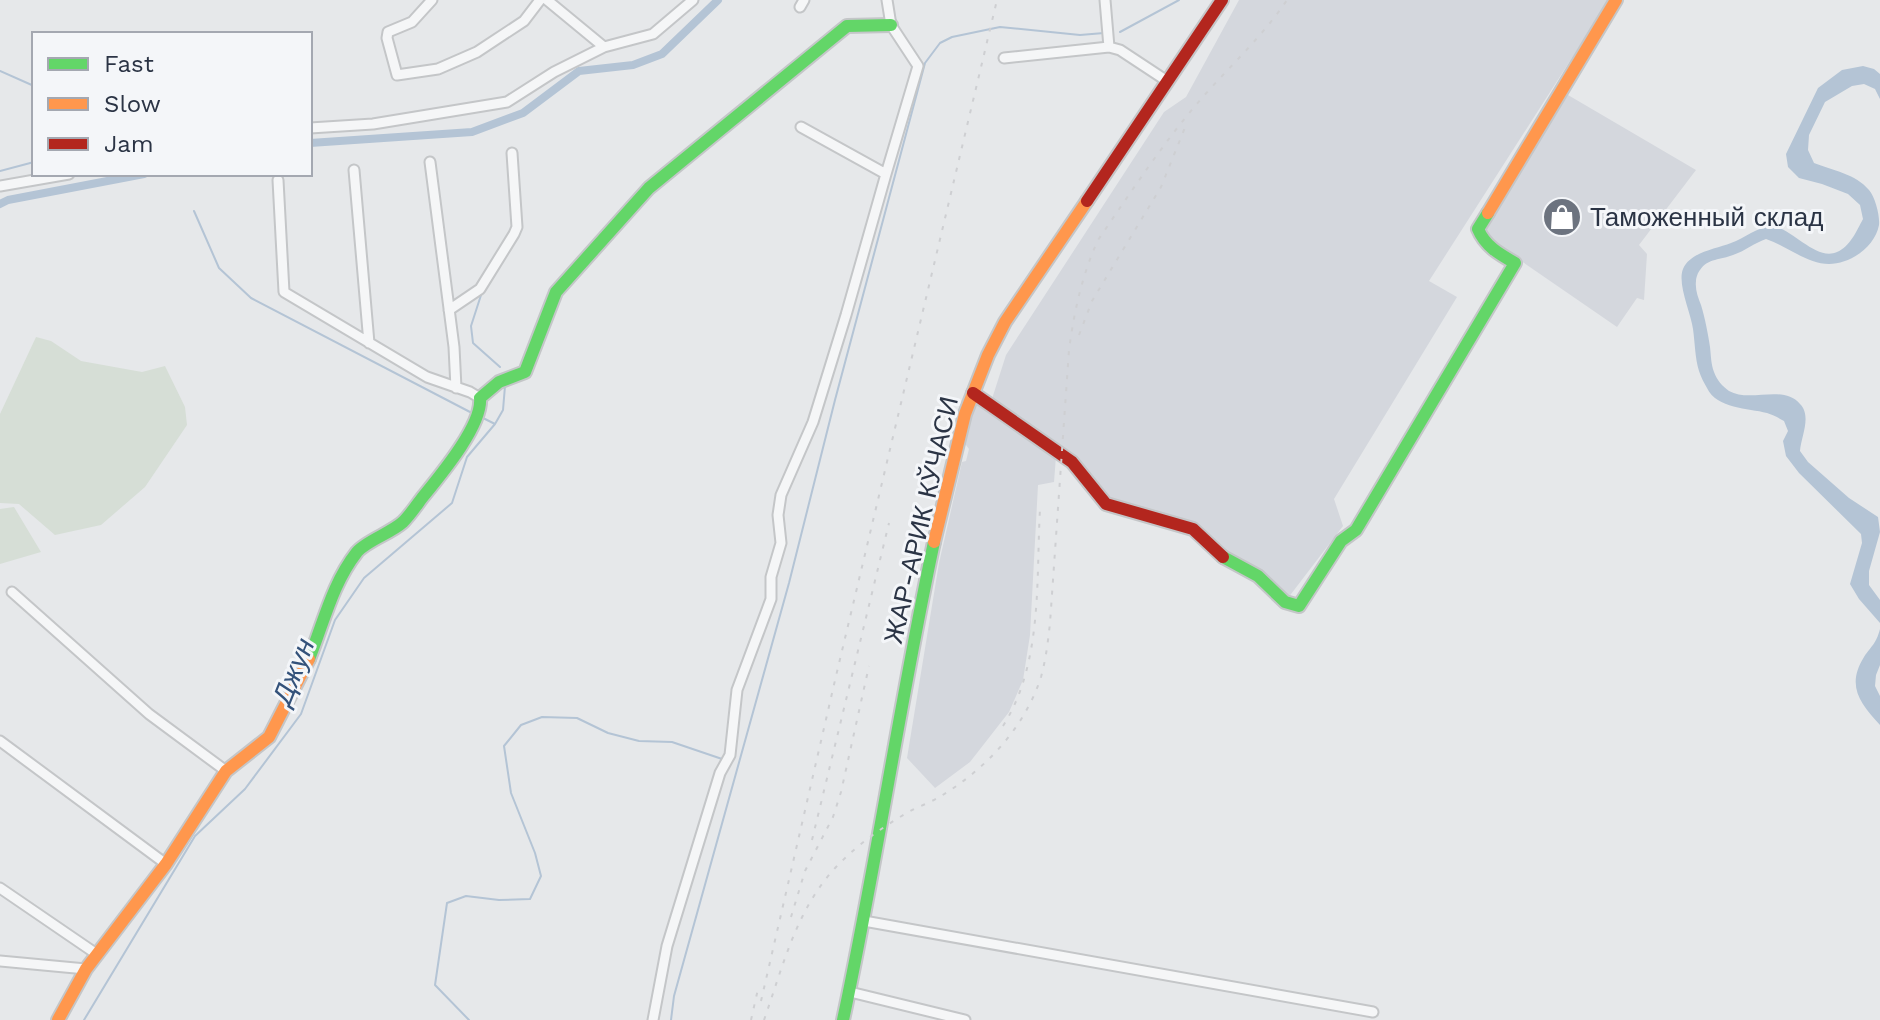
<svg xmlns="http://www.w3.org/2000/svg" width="1880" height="1020" font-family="'Work Sans',sans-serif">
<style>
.built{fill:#d4d7dd}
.green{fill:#d6ded6}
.water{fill:#b4c4d5}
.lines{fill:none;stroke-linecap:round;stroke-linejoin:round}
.stream{stroke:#b4c4d5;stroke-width:2}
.canal{stroke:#b4c4d5;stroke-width:8}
.street-casing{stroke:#c4c6c8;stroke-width:13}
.fast-casing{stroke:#c4c6c8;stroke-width:16}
.slow-casing{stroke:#c4c6c8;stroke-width:16}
.jam-casing{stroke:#c4c6c8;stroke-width:16}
.street{stroke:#f5f6f7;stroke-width:9}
.fast{stroke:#63d668;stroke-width:12}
.slow{stroke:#ff974d;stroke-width:12}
.jam{stroke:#b3261e;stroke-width:12}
.rail{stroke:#cecfd2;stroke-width:2;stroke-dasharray:4 8;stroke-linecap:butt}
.labels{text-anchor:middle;stroke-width:6;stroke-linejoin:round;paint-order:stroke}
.poi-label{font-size:26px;fill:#2b3445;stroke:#f4f6f9;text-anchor:start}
.street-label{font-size:26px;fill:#2b3445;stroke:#f4f6f9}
.water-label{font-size:28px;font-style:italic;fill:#34527a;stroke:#f4f6f9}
</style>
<rect width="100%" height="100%" fill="#e6e8ea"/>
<!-- built -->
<path class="built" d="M 1239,0 L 1609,0 L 1429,281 L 1457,297 L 1334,499 L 1343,526 L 1288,598 L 1221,554 L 1194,528 L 1106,500 L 1071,457 L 991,402 L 1006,355 L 1164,112 L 1186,97 Z
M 1568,95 L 1696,170 L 1639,245 L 1647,254 L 1644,300 L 1637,298 L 1617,327 L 1482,234 Z
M 976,404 L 1056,456 L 1054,482 L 1038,485 L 1030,635 L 1023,680 L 1009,712 L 970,762 L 935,788 L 907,758 L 939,563 L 962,462 L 966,461 L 969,449 L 963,441 Z"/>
<!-- green -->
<path class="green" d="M 36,337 L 51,341 L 81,361 L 142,372 L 165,366 L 185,407 L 187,425 L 145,487 L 101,525 L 55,535 L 19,504 L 0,503 L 0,414 Z
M 14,507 L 41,552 L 0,564 L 0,509 Z"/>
<!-- water -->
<path class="water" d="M 1863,66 L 1874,69 L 1880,74 L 1880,99 L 1875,89 L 1864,84 L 1852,86 L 1825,102 L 1809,135 L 1808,150 L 1814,163 C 1832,170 1856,174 1869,190 C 1875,197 1880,215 1879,225 C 1875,247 1850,264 1829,264 C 1807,264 1787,246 1766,239 C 1754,243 1745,251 1733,255 C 1721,260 1708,258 1700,270 C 1698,272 1696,278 1696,281 C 1695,290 1698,297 1701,305 C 1705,318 1708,334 1710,347 C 1711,356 1711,364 1714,372 C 1717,380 1722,386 1729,391 C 1750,403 1783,384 1800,404 C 1812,416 1801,437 1800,451 L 1808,462 L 1849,498 L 1878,517 L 1880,532 L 1869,571 L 1869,585 L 1880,600 L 1880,623 L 1859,599 L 1850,584 L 1862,543 L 1861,534 L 1799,473 L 1786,456 L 1783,441 L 1788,431 L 1784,421 C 1779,418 1773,415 1767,413 C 1748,408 1717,409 1707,388 C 1704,383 1701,377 1699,371 C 1695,358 1695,343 1693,329 C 1691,313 1677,284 1683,269 C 1690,252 1716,249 1731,243 C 1746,238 1760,224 1776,227 C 1794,231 1817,261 1837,252 C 1850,247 1857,230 1863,219 L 1860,205 L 1848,194 L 1822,184 L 1799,178 L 1788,167 L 1786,154 L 1818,88 L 1842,70 Z
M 1880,629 L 1880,665 L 1876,675 L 1875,686 L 1880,696 L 1880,725 C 1860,703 1846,686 1864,657 C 1872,645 1876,644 1880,629 Z"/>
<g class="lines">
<!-- stream -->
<path class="stream" d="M 1120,32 L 1179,0
M 0,71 L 34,86
M 0,171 L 34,162
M 194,211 L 219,268 L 251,298 L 470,412
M 482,292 L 471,326 L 473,343 L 500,367
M 483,418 L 495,424
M 84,1020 L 195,836 L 245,789 L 301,714 L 335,620 L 364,578 L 452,503 L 467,457 L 495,424 L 503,410 L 505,386
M 469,1020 L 435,985 L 447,903 L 466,896 L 499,900 L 530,899 L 541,876 L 535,853 L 511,793 L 504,746 L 521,725 L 542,717 L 577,718 L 608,733 L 639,741 L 672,742 L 725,760
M 671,1020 L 674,996 L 789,583 L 835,400 L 925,63 L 940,43 L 952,37 L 1000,27 L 1080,35 L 1104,33"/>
<!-- canal -->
<path class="canal" d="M 310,143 L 472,132 L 523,113 L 579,71 L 633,65 L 662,54 L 718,0
M 0,204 L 8,200 L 144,174"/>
<!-- street casing -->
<g class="street-casing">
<path id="street" d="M 432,0 L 412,22 L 388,32 L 387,38 L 397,75 L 438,69 L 477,52 L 524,21 L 540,0
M 547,0 L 604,47
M 1105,0 L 1109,47
M 800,7 L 804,0
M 1004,58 L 1109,47 L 1120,50 L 1167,81
M 801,127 L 886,174
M 310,128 L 373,124 L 507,102 L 554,72 L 604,47 L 653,34 L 693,0
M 430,162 L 454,347 L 456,388
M 354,170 L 369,343
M 278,180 L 284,292 L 427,377 L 470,392 L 480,398
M 0,186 L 69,174
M 449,310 L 480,289 L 514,234 L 517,227 L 512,153
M 12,592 L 149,714 L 226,771
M 0,741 L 166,864
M 0,888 L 98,955
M 864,921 L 1373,1012
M 0,961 L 86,969
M 850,992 L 965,1020
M 653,1020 L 667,946 L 720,773 L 730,755 L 737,690 L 771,599 L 771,577 L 781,543 L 778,515 L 781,495 L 813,422 L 846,315 L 886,174 L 918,66 L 891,25 L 887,0"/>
</g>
<!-- fast casing -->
<g class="fast-casing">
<path id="fast" d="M 1223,557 L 1258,576 L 1285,602 L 1299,606 L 1341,541 L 1356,530 L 1515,263 C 1499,254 1485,246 1478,229 L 1488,213
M 309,659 C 324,622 332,584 357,552 C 366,541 391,533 403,522 C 410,515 416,506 422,498 C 439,477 483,425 480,398 L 499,382 L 525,372 L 556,292 L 649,188 L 847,26 L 891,25
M 843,1020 C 877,861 900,701 934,542"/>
</g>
<!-- slow casing -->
<g class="slow-casing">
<path id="slow" d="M 1488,213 L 1616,0
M 934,542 L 965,414 L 988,355 L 1005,322 L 1087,201
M 58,1020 L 86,969 L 166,864 L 226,771 L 269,737 L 309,659"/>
</g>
<!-- jam casing -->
<g class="jam-casing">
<path id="jam" d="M 1087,201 L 1222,0
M 973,393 L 1072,462 L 1106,504 L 1193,529 L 1223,557"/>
</g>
<!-- street -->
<use href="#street" class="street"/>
<!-- fast -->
<use href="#fast" class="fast"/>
<!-- slow -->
<use href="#slow" class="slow"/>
<!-- jam -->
<use href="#jam" class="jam"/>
<!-- rail -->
<path class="rail" d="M 1079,335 L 1092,301 L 1161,187 L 1186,125
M 1003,726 C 1043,663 1036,580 1040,509
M 812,840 L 889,523
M 791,917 L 805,871 L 833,817 L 841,792 L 869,666
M 761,1001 L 836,676 L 997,0
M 751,1020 L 758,989
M 764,1020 C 783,966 796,910 836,867 C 859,843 885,825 914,809 C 923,805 933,801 941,796 C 986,769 1025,727 1041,677 C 1046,659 1048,641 1050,623 L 1069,350 C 1074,312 1082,275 1098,240 C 1131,192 1163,143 1201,99 C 1230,66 1262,37 1287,0"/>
</g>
<!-- icons -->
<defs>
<g id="shop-disc" transform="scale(2)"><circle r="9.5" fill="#6c737f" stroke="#f4f6f9"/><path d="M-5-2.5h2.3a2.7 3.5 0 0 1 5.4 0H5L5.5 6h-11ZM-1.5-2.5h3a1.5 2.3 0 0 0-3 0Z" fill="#fff"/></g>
</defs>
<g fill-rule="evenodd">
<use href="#shop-disc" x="1562" y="217"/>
</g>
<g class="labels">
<!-- poi labels -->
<g class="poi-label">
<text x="1590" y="226">Таможенный склад</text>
</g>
<!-- street labels -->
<g class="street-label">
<text transform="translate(921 520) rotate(-77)" y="9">ЖАР-АРИК КЎЧАСИ</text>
</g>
<!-- water labels -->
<g class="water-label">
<text transform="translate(293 671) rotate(-68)" y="10">Джун</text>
</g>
</g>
<!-- legend -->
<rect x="32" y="32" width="280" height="144" fill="#f4f6f9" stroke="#a4a8b1" stroke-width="2"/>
<rect x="48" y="58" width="40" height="12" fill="#63d668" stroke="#a4a8b1" stroke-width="2"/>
<text x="104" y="72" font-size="24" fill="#2b3445">Fast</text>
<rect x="48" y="98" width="40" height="12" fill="#ff974d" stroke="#a4a8b1" stroke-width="2"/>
<text x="104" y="112" font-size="24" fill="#2b3445">Slow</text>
<rect x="48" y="138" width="40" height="12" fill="#b3261e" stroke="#a4a8b1" stroke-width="2"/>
<text x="104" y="152" font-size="24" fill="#2b3445">Jam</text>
</svg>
